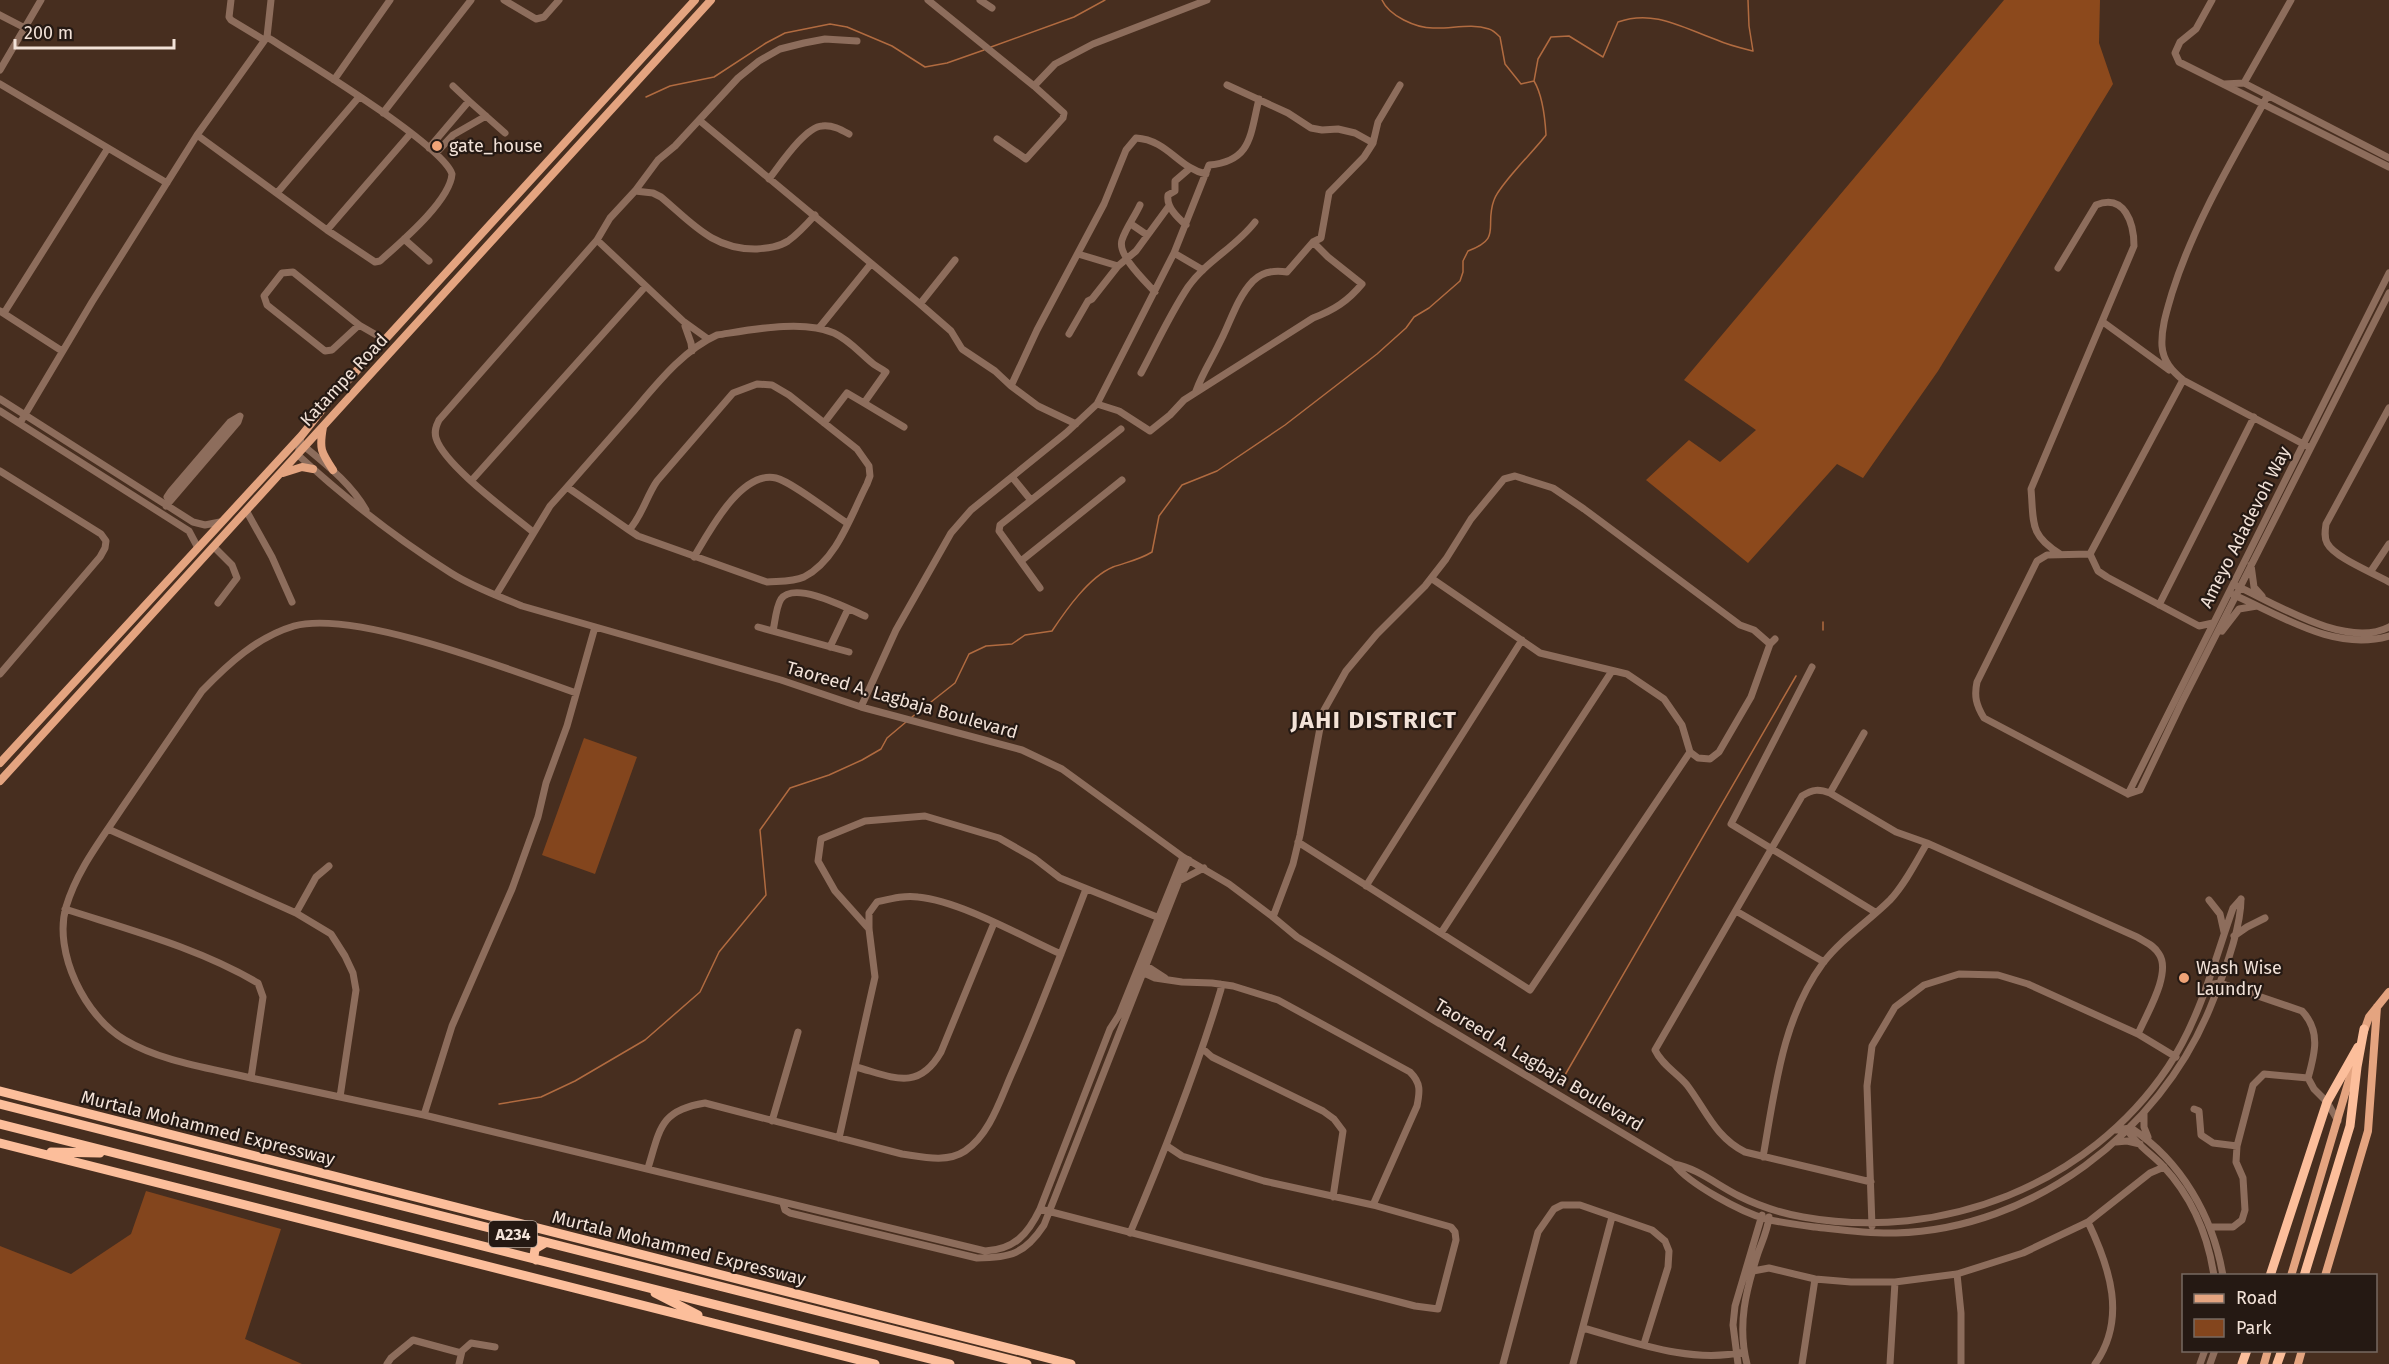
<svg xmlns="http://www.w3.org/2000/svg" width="2389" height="1364" font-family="'Fira Sans',sans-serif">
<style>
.green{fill:#83451d}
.forest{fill:#8c491c}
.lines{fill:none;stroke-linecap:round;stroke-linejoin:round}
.stream{stroke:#b16b40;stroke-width:1.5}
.minor{stroke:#8d6d5c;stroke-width:7}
.major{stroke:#e4a480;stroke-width:8}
.highway{stroke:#fcbe9b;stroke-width:9}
.poi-dot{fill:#efa377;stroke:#251913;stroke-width:2}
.labels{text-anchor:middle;stroke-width:4.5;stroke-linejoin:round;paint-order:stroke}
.shield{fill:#251913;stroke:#b4a69d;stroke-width:1.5}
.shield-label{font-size:16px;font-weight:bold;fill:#f2e2d8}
.poi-label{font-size:18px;fill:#f2e2d8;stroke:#251913;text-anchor:start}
.street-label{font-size:18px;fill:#f2e2d8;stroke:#251913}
.district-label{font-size:24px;font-weight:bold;letter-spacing:1.5px;fill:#f2e2d8;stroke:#251913}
</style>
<rect width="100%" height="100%" fill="#472e1f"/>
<!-- green -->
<path class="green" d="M 584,738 L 637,757 L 595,874 L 542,855 Z
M 146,1191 L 281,1229 L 245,1339 L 302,1364 L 0,1364 L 0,1246 L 71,1274 L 131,1234 Z"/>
<!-- forest -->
<path class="forest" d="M 2004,0 L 2100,0 L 2099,43 L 2113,84 L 1938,371 L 1863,478 L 1837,464 L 1748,563 L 1646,480 L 1689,440 L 1720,462 L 1756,430 L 1684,380 Z"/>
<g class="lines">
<!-- stream -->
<path class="stream" d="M 1382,0 C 1389,16 1416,28 1433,28 C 1451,29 1471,23 1489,29 C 1493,30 1497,34 1500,37 L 1505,64 L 1521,84 L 1534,81 L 1538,59 L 1551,37 L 1569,36 L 1603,57 L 1618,22 C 1654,9 1683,28 1717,40 C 1728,45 1741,48 1753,51 L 1749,26 L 1748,0
M 991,47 L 1074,17 L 1105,0
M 646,97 L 670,86 L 714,77 L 766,43 L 785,33 L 830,24 L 847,27 L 892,46 L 925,67 L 947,63 L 984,50
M 1823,622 L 1823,630
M 912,717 L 955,683 L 969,654 L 986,646 L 1012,644 L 1025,635 L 1052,631 C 1066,610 1089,577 1113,567 C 1127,562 1139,560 1152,552 L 1159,516 L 1182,485 L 1217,471 L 1285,425 L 1377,354 L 1406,328 L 1414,317 L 1429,308 L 1460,281 L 1463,272 L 1463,261 L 1468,251 C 1503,238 1484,227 1494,200 C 1499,185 1535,150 1546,135 C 1545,117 1543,96 1534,81
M 1565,1075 L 1796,676
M 499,1104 L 541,1097 L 575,1081 L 645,1040 L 700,992 L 719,952 L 766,895 L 760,830 L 790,788 L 829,775 L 862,760 L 881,749 L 887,738 L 906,722"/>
<!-- minor -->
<path class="minor" d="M 231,0 L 229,17 L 231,20 L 264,40
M 504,0 L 536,19 L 544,17 L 559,0
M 928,0 L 1034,86 L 1055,64 L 1093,44 L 1207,0
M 980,0 L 992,8
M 2212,0 L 2196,29 L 2180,42 L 2175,53 L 2179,62 L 2389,167
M 0,15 L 25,28
M 0,70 L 41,0
M 334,80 L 390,0
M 2244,83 L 2291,0
M 0,84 L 167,183
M 2224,84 L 2244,83 L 2389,158
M 1227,85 L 1288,113 L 1311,128 L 1322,130 L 1338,129 L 1355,133 L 1373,143
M 453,86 L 469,101
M 2268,95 C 2233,159 2194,223 2172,293 C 2167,310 2161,328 2162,346 C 2163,361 2172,371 2183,380 L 2307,446
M 383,113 L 471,0
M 699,120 L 920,304 L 951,331 L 962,349 L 995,371 L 1011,386
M 197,135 L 327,230 L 375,262 L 380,261 C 401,242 450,201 452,174 C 442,144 300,58 267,37
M 997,139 L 1026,159 L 1063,118 L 1064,113 L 1034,86
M 429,148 L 469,101 L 505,133
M 436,153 L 453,135 L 486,116
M 769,179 C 780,165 805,127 822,126 C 833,125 840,129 849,134
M 635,191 L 653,193 L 661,197 C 692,223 713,250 757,249 C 768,248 779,247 788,241 C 798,234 807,224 815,215
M 277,193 L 359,97
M 1140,205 C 1135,216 1126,228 1122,240 C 1117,255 1145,281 1155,292
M 1131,224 L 1147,235
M 1186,225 C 1178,218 1166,207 1168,195 L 1175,191 L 1175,181 L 1189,169
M 327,230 L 411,133
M 404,239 L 429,261
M 597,240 L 683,321 L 708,339
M 1174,253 L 1203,270
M 1078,254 L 1118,266
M 2058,268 L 2096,205 C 2125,193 2134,224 2134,246 L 2031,489 C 2034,523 2029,535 2060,554
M 920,304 L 955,260
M 0,311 L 62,351
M 4,313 L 108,148
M 2103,322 L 2169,370
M 359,325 L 332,350 L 325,351 L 267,305 L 264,296 L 282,273 L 293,272 L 359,325 L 385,340
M 685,326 L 691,343 L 692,351
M 819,328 L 870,265
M 1069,334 L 1088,301 L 1092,299 L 1118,266 L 1136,251 L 1169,206
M 1141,373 C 1156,345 1170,314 1188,287 C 1206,261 1236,247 1255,222
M 2183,380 L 2090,554 L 2098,571 L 2107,577 L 2199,626 L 2213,623
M 1196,391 C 1203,372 1211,361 1219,344 C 1230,324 1236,299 1253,281 C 1262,272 1275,270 1287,272 L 1313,242
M 0,399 L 193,522 L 205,525 L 220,522
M 1097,404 L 1119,411 L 1150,431 L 1170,415 L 1184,400 L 1313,318 C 1334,310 1348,301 1362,284 L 1328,257 L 1313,242 L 1321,238 L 1329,193 L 1364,157 L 1373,143 L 1378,122 L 1400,85
M 2389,408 L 2326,524 C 2325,531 2324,537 2327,543 C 2335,558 2374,573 2389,582
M 0,411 L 189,531 L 198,548
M 20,423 L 92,302 L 197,135 L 267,37 L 271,0
M 824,423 L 847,393 L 864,403
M 1076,424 L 1038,406 L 1011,386 L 1037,330 L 1104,204 L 1126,150 L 1136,138 C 1168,140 1178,168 1206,174
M 301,437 L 298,455 C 345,498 397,539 451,573 C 473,587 498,596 522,606 L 781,680 L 861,707 L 1022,750 L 1062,769 L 1183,857 L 1229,884 L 1273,917 L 1297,937 L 1440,1024
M 300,447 L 305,447 C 328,466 351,484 366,510
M 0,471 L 101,534 L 106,541 L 105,548 L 100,557 L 0,674
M 1012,477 L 1030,499
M 472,480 L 645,287
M 567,487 C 589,462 610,438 632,413 C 656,385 683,350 717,335 C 750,330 803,319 834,333 C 849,340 858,351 871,362 C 875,366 881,368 886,372 L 864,403 L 904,427
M 166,506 L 238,422 L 240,416 L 230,422 L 171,491 L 167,497 L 170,500
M 247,512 L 272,557 L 292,602
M 533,532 C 510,513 444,465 436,438 C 434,431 436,426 439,420 L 597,240 L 610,218 L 635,191 L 658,160 L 675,146 L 738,78 L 759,61 L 780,49 L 804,43 L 825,39 L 857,41
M 214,547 L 232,565 L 237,578 L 218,603
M 2090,554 L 2047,555 L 2037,561 L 1977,682 C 1974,696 1976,705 1984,718 L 2128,794 L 2140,790 L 2181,704 L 2389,293
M 694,557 C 709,532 741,470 776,478 C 792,482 831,513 847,523
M 1021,561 L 1122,480
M 2251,565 L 2254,587 L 2262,596
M 2371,571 L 2389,544
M 2237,586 C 2276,604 2346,649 2389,627
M 1040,588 L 999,531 L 1000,525 L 1121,429
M 496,595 L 550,506 L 567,487 L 629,530 L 638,536 L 767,582 C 778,581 793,582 804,577 C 837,560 851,515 867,484 L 870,476 L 869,466 L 857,449 L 789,395 L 772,385 L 757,384 L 733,393 L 657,481 C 646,497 642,516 629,530
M 2234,595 C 2282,616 2335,652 2389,636
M 2159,605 L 2254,417
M 758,627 L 849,652
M 773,631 C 775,622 776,607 781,599 C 795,580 849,609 865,616
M 2222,631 L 2239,609 L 2257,606
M 830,647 L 848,609
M 1812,667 L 1731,824 L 1875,912
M 861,707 L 896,630 L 951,533 L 971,510 L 1066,433 L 1097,404 L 1174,253 L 1209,165 C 1252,161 1250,135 1259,99
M 1690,752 L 1698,758 L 1710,759 L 1719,752 L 1751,697 L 1770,644 L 1775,639
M 1830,793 L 1864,733
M 2128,794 L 2389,273
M 108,829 L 296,913 L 331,934 L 345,956 L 353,973 L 356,990 L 340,1097 L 251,1078
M 1298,842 L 1530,990 L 1690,752 L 1682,725 L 1664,699 L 1627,674 L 1540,653 L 1431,578
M 1179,881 L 1204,868
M 1366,886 L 1522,640
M 2209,900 L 2220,914 L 2224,932
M 65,909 C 130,930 199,948 258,983 L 263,997 L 251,1078 C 210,1068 162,1062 125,1040 C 85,1017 53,952 66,907 C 77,870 101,840 122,808 C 149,769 175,730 202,691 C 228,664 257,637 294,626 C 356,609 513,671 576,693
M 1736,911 L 1824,962
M 296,913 L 316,877 L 329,866
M 1273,917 L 1293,864 L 1300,835 L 1323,712 L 1346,671 L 1377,634 L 1425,586 L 1446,559 L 1471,519 L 1504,479 L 1515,476 L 1553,488 L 1584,509 L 1740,625 L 1754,630 L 1770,644
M 869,929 L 835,891 L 818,861 L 821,839 L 865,821 L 925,816 L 999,838 L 1034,858 L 1060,878 L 1157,917
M 1441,933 L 1612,671
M 2234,936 L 2247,927 L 2265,918
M 1145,965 L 1165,978
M 1142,972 L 1155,978 L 1182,982 L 1212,983 L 1233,986 L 1278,1000 L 1410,1072 C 1421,1083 1420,1091 1417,1106 L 1373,1205
M 2208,985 L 2220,983 L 2302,1011 C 2321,1031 2315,1053 2308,1078 L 2264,1074 L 2253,1085 L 2237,1146 L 2236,1162 L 2243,1178 L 2245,1210 L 2242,1220 L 2233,1227 L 2210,1227
M 1437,1022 L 1674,1164 C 1697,1168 1717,1185 1739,1196 C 1759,1206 1780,1213 1803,1217 C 1942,1242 2089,1185 2168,1067 C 2200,1019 2214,962 2233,908 L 2241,899
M 1203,1049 L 1212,1057 L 1323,1111 L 1334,1119 L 1343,1131 L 1333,1197
M 856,1067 C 893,1077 918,1092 941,1052 L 994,923
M 2308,1078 L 2314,1089 L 2327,1102 L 2338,1121
M 340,1097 L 424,1115 L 452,1026 L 512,889 L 538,817 L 546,783 L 567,726 L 595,627
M 2194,1109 L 2199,1111 L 2201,1135 L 2213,1143 L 2237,1146
M 2144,1113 L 2144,1127 L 2148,1137
M 424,1115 L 985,1251 C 1014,1250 1028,1234 1040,1209 L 1110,1029 L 1119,1015 L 1183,857
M 772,1121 L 798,1032
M 2127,1129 C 2134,1143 2153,1155 2163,1166 C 2191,1196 2208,1235 2214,1276
M 2115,1130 L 2131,1128 C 2181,1161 2213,1216 2223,1276
M 839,1138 L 875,977 L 869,929 L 869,913 L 877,902 C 890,899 904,895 918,897 C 960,901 1021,936 1061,954
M 2116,1142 L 2127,1141 L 2140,1144
M 1763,1157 C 1775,1090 1782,1019 1823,963 C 1841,939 1869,921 1890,900 C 1905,884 1916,862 1927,843
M 1674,1164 C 1689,1184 1741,1212 1766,1219 C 1782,1223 1799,1225 1815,1227 C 1842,1230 1869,1234 1896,1233 C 2033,1229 2159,1132 2210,1008 C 2222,979 2241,929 2241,899
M 648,1168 C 660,1129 660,1110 705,1103 L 902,1154 C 923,1157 947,1163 965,1151 C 990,1134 1000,1100 1012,1073 C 1039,1013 1062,951 1086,889
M 1871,1182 L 1745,1152 C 1715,1137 1706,1110 1687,1085 C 1677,1073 1662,1065 1655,1050 L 1802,796 C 1813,789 1819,789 1830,793 L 1896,832 L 1927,843 L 2137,937 C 2145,942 2154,945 2159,954 C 2172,973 2146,1015 2138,1034
M 783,1203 L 785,1210 L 790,1213 L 977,1258 C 1010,1258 1025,1254 1044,1225 L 1179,881 L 1189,860
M 1040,1209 L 1415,1306 L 1438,1309 L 1456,1240 L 1455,1232 L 1451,1227 L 1373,1205 L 1264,1181 L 1182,1156 L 1167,1146
M 2088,1222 C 2110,1268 2127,1319 2095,1364
M 1872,1226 L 1867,1086 L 1872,1046 L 1895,1007 L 1924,985 L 1959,974 L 1998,975 L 2028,984 L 2138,1034 L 2176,1057
M 1130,1233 C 1164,1153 1196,1073 1221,989 L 1220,984
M 1753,1271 L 1769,1268 L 1815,1279 L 1851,1282 L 1895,1282 L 1957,1274 L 2023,1253 L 2088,1222 L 2150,1173 L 2164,1167
M 1957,1274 L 1961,1313 L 1961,1364
M 1583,1328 C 1634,1342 1690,1364 1744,1352
M 387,1364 L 391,1358 L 413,1340 L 461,1353
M 459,1364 L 462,1351 L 471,1343 L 495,1347
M 1503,1364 L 1538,1232 L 1554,1209 L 1562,1205 L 1580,1205 L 1652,1230 L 1665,1241 L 1669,1251 L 1668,1267 L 1644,1344
M 1573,1364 L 1612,1217
M 1738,1364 L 1733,1325 L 1735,1306 L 1762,1215
M 1747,1364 C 1737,1325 1746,1290 1758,1253 C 1762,1242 1768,1229 1769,1217
M 1802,1364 L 1815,1279
M 1890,1364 L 1895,1282
M 2200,1364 L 2205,1350
M 2210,1364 L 2215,1350"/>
<!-- major -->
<path class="major" d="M 323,427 C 319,449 321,452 333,470
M 283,473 L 302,467 L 313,469
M 0,763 L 302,435 L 329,401 L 695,0
M 0,781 L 711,0
M 2363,1034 L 2369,1017 L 2389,992
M 2291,1276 L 2355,1060
M 2325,1276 L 2368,1131 L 2377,1007
M 2264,1364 L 2268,1350
M 2298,1364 L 2302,1350"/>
<!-- highway -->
<path class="highway" d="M 0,1091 L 1071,1364
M 0,1104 L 1027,1364
M 0,1124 L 950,1364
M 0,1143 L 875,1364
M 51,1152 L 100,1153
M 536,1260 L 534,1256 L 535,1249 L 545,1243
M 2270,1276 L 2327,1102 L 2358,1047
M 2304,1276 L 2350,1126 L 2357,1067 L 2364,1029
M 655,1293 L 698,1315
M 2242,1364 L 2247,1350
M 2277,1364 L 2282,1350"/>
</g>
<!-- markers -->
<g class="poi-dot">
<circle cx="437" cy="146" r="6"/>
<circle cx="2184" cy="978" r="6"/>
</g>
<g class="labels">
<!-- shield labels -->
<rect class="shield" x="489" y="1221" width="48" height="26" rx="4.5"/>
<g class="shield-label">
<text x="513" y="1240">A234</text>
</g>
<!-- poi labels -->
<g class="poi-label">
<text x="449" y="152">gate_house</text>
<text x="2196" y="974">Wash Wise<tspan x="2196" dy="21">Laundry</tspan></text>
</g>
<!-- street labels -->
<g class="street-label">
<text transform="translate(344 380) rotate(-47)" y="6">Katampe Road</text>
<text transform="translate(2245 527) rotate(-63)" y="6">Ameyo Adadevoh Way</text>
<text transform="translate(902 700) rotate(16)" y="6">Taoreed A. Lagbaja Boulevard</text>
<text transform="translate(1539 1065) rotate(31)" y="6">Taoreed A. Lagbaja Boulevard</text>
<text transform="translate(208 1128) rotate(14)" y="6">Murtala Mohammed Expressway</text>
<text transform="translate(679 1248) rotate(14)" y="6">Murtala Mohammed Expressway</text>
</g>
<!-- district labels -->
<g class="district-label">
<text x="1374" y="728">JAHI DISTRICT</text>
</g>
</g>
<!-- legend -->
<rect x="2182" y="1274" width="195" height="78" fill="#251913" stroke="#776962" stroke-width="1.5"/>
<rect x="2194" y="1294" width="30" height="9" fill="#e4a480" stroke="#776962" stroke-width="1.5"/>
<text x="2236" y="1304" font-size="18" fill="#f2e2d8">Road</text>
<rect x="2194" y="1319" width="30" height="18" fill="#83451d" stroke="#776962" stroke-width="1.5"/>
<text x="2236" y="1334" font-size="18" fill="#f2e2d8">Park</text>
<!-- scale -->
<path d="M15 39v9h159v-9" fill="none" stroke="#f2e2d8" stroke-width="3"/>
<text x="24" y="39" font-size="18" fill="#f2e2d8" stroke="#251913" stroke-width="4.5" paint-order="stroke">200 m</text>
</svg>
